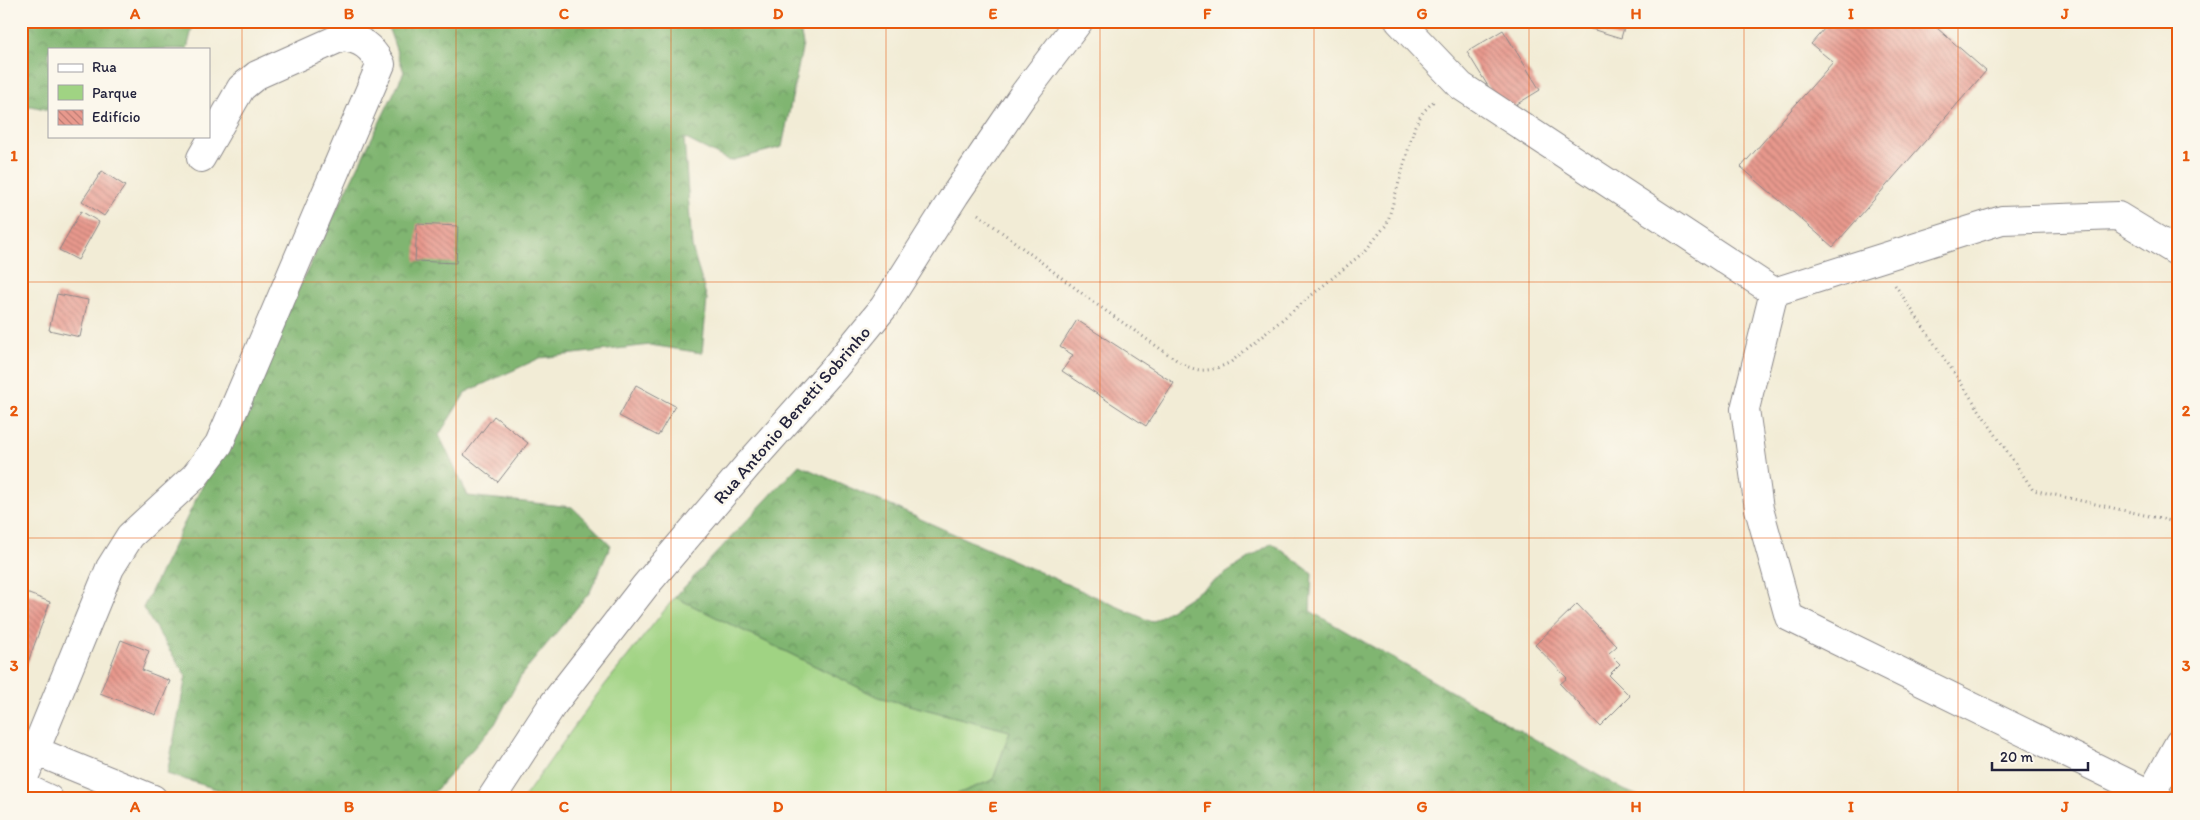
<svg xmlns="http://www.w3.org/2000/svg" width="2200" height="820" font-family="Itim,sans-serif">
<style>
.green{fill:#a0d383;stroke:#617a5f}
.forest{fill:url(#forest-crowns);stroke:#516c56}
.building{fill:url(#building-back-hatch)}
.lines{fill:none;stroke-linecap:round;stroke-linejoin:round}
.minor-casing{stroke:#8a8788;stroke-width:30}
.secondary-casing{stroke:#8a8788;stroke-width:30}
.path{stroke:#8a8788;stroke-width:3;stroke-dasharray:1 4;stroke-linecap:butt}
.minor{stroke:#fff;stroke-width:28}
.secondary{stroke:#fff;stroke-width:28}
.grid{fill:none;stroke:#e8590c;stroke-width:1;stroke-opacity:0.55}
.labels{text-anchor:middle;stroke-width:5;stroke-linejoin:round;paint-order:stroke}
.street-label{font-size:18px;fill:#22223b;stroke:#fbf7ec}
.neatline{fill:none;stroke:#e8590c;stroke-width:2}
.grid-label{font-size:16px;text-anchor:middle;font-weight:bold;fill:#e8590c}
</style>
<defs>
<pattern id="forest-crowns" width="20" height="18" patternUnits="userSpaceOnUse" patternTransform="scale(1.25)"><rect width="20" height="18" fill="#80b571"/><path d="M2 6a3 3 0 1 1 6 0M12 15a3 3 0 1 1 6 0" fill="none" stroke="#68935e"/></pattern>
<pattern id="building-back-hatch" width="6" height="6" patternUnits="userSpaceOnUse" patternTransform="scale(1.25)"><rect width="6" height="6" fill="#e8998d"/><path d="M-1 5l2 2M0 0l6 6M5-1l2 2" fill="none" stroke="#bc7c74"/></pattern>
</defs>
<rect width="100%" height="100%" fill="#fbf7ec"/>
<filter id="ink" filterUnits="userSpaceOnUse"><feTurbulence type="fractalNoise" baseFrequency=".02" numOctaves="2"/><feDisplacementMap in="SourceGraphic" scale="10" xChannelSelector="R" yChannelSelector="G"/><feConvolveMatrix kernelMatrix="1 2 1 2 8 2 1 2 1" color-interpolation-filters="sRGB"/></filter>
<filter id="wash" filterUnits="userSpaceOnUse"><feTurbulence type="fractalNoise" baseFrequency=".0096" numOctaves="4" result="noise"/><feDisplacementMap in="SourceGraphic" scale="20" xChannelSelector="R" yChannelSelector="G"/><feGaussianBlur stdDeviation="1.12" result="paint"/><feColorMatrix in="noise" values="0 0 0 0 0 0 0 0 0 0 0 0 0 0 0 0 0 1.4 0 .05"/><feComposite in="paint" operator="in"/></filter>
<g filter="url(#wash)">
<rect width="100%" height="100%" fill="#f2ecd6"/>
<!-- green -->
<path class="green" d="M 675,597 L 878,697 L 1010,731 L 993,780 L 944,799 L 523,799 L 596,696 Z"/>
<!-- forest -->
<path class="forest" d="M 21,21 L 194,21 L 187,49 L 49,49 L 49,110 L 31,106 L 21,108 Z
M 386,21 L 798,21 L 803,44 L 782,147 L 730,161 L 684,138 L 692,247 L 707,299 L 702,353 L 650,345 L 540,358 L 466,392 L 439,435 L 468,496 L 572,507 L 611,545 L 590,592 L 522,674 L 495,724 L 428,799 L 249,799 L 167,774 L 186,676 L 143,608 L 404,72 Z
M 799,465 L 1152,622 L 1272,543 L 1312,573 L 1310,611 L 1624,790 L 1646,799 L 944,799 L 993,780 L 1010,731 L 878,697 L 675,597 Z"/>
<g id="blocks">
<!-- building -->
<path class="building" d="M 1565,21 L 1626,21 L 1621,38 Z
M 1831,21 L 1929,21 L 1986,71 L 1833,247 L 1741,167 L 1833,62 L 1811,44 Z
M 1503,30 L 1540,90 L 1504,112 L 1467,52 Z
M 102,171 L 125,186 L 104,216 L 82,201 Z
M 81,211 L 99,222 L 78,260 L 59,250 Z
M 417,224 L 458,226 L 456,263 L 415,261 Z
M 57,294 L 88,300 L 80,337 L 49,330 Z
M 1077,320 L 1174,383 L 1146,426 L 1062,371 L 1073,355 L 1060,347 Z
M 636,385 L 675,406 L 658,436 L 619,416 Z
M 494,416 L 528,443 L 498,482 L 464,455 Z
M 21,591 L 50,602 L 24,673 L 21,672 Z
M 1577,604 L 1617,646 L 1609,653 L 1620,664 L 1609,675 L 1630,696 L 1600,726 L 1560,684 L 1567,678 L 1535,645 Z
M 121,640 L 149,651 L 142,670 L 170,681 L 156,715 L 100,693 Z"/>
</g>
</g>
<g filter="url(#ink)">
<use href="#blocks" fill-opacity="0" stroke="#8a8788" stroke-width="1"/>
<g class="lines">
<!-- minor casing -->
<g class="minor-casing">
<path id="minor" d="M 1399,21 L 1461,86 L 1774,292
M 21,745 L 153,799
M 21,785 L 110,568 L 130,536 L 195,476 L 219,444 L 381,64 C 371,47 362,39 342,37 L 257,75 L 241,88 L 201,158
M 21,786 L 49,799
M 2151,794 L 2179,743
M 2160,799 L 1789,617 L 1759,509 L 1745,409 L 1774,292 L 2002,220 L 2118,216 L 2179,253"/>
</g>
<!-- secondary casing -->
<g class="secondary-casing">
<path id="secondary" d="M 491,799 L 551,707 L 645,586 L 747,466 L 835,367 L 884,307 L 955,195 L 1023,95 L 1079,21"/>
</g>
<!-- path -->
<path class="path" d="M 978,214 L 1096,304 L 1178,361 C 1197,374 1211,372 1231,362 L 1365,251 L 1387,224 L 1415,126 L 1423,112 L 1434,101
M 1895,285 L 2033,490 L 2171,521 L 2179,546"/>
<!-- minor -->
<use href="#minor" class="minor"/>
<!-- secondary -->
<use href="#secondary" class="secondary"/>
</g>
</g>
<!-- grid -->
<path class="grid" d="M 242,21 L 242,799M 456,21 L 456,799M 671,21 L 671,799M 886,21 L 886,799M 1100,21 L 1100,799M 1314,21 L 1314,799M 1529,21 L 1529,799M 1744,21 L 1744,799M 1958,21 L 1958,799M 21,282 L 2179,282M 21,538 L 2179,538"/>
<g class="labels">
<!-- street labels -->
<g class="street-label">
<text transform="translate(792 415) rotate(-49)" y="6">Rua Antonio Benetti Sobrinho</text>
</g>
</g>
<!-- margin -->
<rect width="2200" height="820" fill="none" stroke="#fbf7ec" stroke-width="55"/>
<!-- legend -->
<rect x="48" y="48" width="162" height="90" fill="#fbf7ec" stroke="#a4a2a5"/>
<rect x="58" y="64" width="25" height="8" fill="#ffffff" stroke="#a4a2a5"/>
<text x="92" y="72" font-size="15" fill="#22223b">Rua</text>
<rect x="58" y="85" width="25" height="15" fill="#a0d383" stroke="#a4a2a5"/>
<text x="92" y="98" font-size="15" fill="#22223b">Parque</text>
<rect x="58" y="110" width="25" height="15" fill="url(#building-back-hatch)" stroke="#a4a2a5"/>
<text x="92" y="122" font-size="15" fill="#22223b">Edifício</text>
<!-- scale -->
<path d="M1992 762v8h96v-8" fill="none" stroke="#22223b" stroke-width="2.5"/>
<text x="2000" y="762" font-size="15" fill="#22223b" stroke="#fbf7ec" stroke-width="4" paint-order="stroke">20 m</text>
<rect x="28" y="28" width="2144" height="764" class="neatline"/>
<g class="grid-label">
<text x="135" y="19">A</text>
<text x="349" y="19">B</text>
<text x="564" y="19">C</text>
<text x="778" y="19">D</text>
<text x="993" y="19">E</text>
<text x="1207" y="19">F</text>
<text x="1422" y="19">G</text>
<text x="1636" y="19">H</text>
<text x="1851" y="19">I</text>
<text x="2065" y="19">J</text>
<text x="14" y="161">1</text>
<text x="2186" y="161">1</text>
<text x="14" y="416">2</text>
<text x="2186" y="416">2</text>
<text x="14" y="671">3</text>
<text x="2186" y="671">3</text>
<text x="135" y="812">A</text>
<text x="349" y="812">B</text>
<text x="564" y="812">C</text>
<text x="778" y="812">D</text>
<text x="993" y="812">E</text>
<text x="1207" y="812">F</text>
<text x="1422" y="812">G</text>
<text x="1636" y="812">H</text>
<text x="1851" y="812">I</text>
<text x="2065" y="812">J</text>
</g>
</svg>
